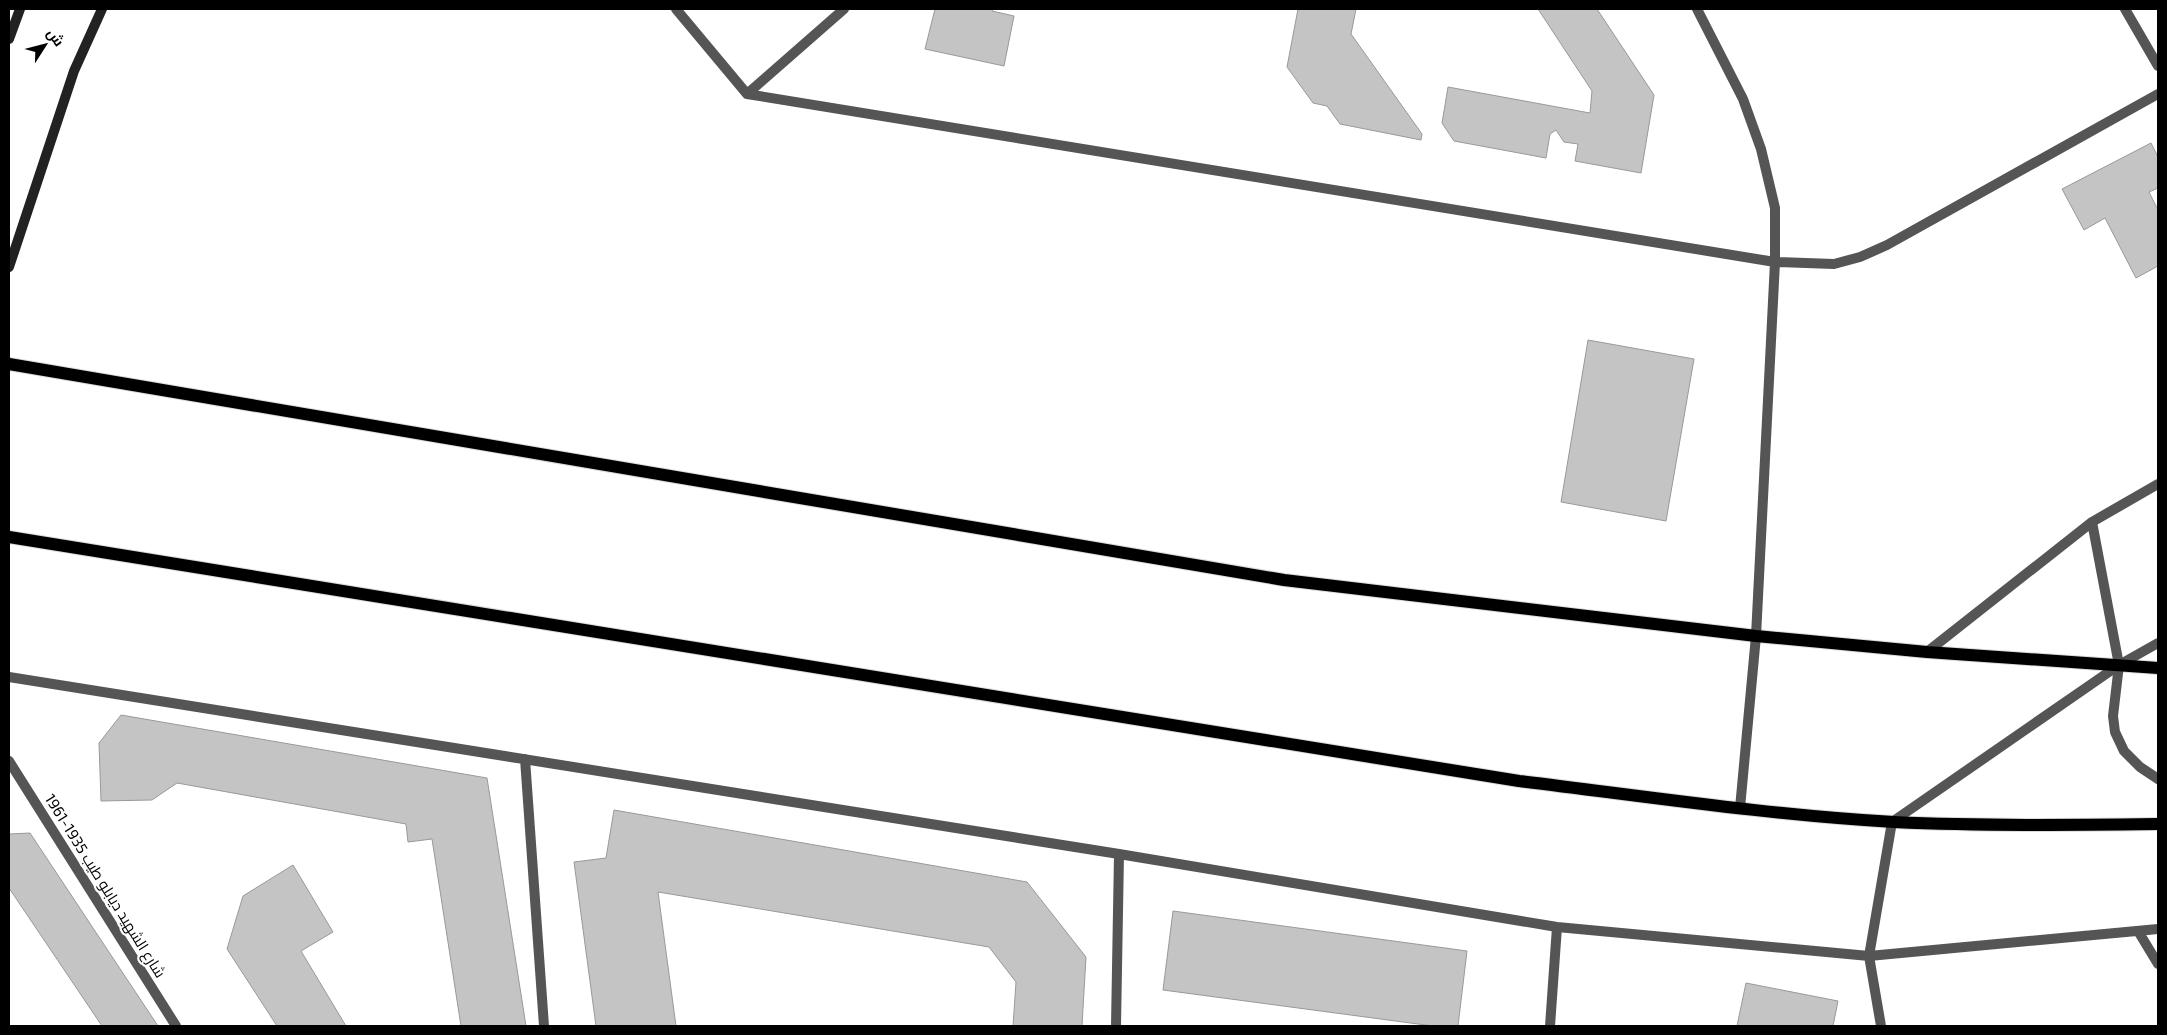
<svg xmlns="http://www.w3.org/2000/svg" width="2167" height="1035" font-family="'Exo 2',Cairo,sans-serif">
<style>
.building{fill:#c4c4c4;stroke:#999}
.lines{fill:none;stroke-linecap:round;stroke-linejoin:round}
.primary-casing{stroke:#dbdbdb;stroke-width:14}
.street{stroke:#555;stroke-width:10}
.secondary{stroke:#222;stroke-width:10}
.primary{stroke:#000;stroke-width:12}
.labels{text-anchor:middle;stroke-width:4.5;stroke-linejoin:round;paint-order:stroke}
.street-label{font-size:15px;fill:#000;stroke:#fff}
</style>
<rect width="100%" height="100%" fill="#fff"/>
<!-- building -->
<path class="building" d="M 935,9 L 993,9 L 992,11 L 1014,16 L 1004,66 L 925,49 Z
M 1298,9 L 1356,9 L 1351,34 L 1422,134 L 1421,140 L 1340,124 L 1327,106 L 1313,103 L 1287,67 Z
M 1538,9 L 1597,9 L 1654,95 L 1641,173 L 1575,161 L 1578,144 L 1564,142 L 1556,130 L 1550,134 L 1546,158 L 1454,141 L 1442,123 L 1448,87 L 1590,113 L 1592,91 Z
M 2151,143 L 2158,157 L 2158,188 L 2149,192 L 2158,210 L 2158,266 L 2136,278 L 2105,218 L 2084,230 L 2062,189 Z
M 1588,340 L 1694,359 L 1666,521 L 1561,502 Z
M 121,715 L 487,778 L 526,1026 L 461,1026 L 432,839 L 408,842 L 406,824 L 177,783 L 152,800 L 101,801 L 99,743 Z
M 614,810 L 1027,882 L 1086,957 L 1082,1026 L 1013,1026 L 1016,982 L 989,947 L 658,892 L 676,1026 L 596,1026 L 574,862 L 606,858 Z
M 30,833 L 158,1026 L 102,1026 L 9,888 L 9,834 Z
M 293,865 L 333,932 L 301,951 L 346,1026 L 277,1026 L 227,949 L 243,896 Z
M 1173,911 L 1467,951 L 1458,1026 L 1433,1026 L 1163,990 Z
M 1746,983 L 1838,1001 L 1833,1026 L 1737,1026 Z"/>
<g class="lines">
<!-- primary casing -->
<g class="primary-casing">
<path id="primary" d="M 9,364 L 1284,580 L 1756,636 L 1927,652 L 2158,668
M 9,537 L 1519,781 C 1644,796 1769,815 1894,822 C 1982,826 2070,825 2158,824"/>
</g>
<!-- street -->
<path class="street" d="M 676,9 L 747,94 L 1775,262 L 1834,264 L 1860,257 L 1887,245 L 2158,94
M 1697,9 L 1743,99 L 1761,149 L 1775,208 L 1775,262 L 1756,636 L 1740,808
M 2125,9 L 2158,66
M 747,94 L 844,9
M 2092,522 L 2119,665 L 2113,716 L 2115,732 L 2124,751 L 2140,767 L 2158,779
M 1927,652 L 2092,522 L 2158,484
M 9,677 L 1119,854 L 1557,927 L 1869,956 L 2158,929
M 525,759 L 544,1026
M 9,761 L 176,1026
M 2138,931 L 2158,964
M 1116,1026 L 1119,854
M 1550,1026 L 1557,927
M 1881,1026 L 1869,956 L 1892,822 L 2119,665 L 2158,643"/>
<!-- secondary -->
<path class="secondary" d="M 9,39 L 20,9
M 9,267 L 74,71 L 102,9"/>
<!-- primary -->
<use href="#primary" class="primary"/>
</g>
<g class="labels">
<!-- street labels -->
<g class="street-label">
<text transform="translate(105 886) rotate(58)" y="5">شارع الشهيد ديابلو طيب 1935-1961</text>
</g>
</g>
<!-- border -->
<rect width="2167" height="1035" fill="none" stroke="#000000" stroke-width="20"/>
<!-- north arrow -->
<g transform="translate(45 45) rotate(54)" stroke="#ffffff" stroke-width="4" paint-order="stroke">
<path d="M0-4L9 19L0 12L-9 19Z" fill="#000000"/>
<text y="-8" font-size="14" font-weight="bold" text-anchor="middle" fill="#000000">ش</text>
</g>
</svg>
